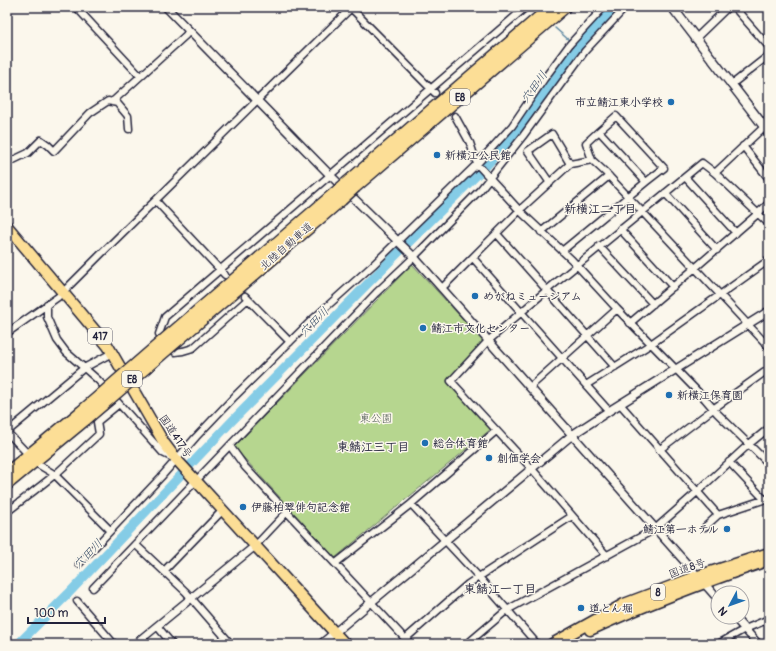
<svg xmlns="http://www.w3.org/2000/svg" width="776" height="651" font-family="Pangolin,'Klee One',sans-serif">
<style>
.green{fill:#b6d68f;stroke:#6c7c65}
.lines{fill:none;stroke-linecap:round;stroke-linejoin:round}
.stream{stroke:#5d88a2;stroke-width:1.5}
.river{stroke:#85cce6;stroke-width:9}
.minor-casing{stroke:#22223b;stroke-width:9}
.tertiary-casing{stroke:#22223b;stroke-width:10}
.secondary-casing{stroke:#22223b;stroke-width:11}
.primary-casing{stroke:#22223b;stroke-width:12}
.trunk-casing{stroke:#22223b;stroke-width:13}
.motorway-casing{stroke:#22223b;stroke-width:14}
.minor{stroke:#fbf7ec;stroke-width:6}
.tertiary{stroke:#fbf7ec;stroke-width:7}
.secondary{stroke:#fbf7ec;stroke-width:8}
.primary{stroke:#fcde96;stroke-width:9}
.trunk{stroke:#fcde96;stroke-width:10}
.motorway{stroke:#fcde96;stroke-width:11}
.motorway-bridge-casing{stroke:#22223b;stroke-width:14;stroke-linecap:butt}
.motorway-bridge{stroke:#fcde96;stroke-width:11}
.poi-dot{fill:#1f6fb2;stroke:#fbf7ec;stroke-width:1.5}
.labels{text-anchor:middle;stroke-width:3;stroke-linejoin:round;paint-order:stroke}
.shield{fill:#fbf7ec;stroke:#636270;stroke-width:1}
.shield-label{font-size:10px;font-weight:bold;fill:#22223b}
.poi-label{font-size:11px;font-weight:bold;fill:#22223b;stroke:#fbf7ec;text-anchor:start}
.street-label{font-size:11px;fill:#22223b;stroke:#fbf7ec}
.park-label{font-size:11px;fill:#4e5854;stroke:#fbf7ec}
.water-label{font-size:12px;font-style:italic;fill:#40556e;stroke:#fbf7ec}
.neighbourhood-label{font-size:12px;font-weight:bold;fill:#22223b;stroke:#fbf7ec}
</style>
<rect width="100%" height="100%" fill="#fbf7ec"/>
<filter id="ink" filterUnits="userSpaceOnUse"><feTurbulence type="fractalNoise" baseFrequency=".025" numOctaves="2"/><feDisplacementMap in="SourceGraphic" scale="8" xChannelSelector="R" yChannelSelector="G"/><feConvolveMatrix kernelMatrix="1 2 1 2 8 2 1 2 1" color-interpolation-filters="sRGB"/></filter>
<g filter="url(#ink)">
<!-- green -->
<path class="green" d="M 412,264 L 484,342 L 449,380 L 491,429 L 335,558 L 234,447 Z"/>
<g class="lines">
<!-- stream -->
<path class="stream" d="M 555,28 L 570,41
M 572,44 L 577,48"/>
<!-- river -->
<path class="river" d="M 18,644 L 68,594 L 232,421 L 393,258 L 487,165 L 518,130 L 583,40 L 615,7"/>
<!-- minor casing -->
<g class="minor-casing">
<path id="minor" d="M 76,7 L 140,76
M 350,7 L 435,93
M 734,7 L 769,47
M 695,39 L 728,7
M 731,85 L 769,55
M 112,102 L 186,35 L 189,30
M 455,116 L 470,143 L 477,164 L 488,176 L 520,211 L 572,260 L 617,309 L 705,399 L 717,413 L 769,464
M 599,131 L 616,116 L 664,168 L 646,182
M 743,146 L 769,179
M 7,163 L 28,153 L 41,140 L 48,145 L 54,151 L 90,113 L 108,101 L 117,103 L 128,116 L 129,129
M 715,173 L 764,127
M 685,177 L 736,233
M 550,183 L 528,151 L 552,134 L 570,164
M 665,193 L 717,250
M 156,201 L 225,275
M 620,229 L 673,287
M 541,232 L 609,176
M 497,234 L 615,367
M 599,246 L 653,304
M 562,251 L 646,182 L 599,131 L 586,143 L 592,160
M 473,258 L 609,411
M 442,288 L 523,207 L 570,164 L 592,160 L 605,172 L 769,347
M 245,296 L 290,342
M 248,299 L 193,348 L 183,351 L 175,352 L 159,334 L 165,317 L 526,7
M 47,304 L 47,317 L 57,340 L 66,352 L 98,380 L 163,453 L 173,458
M 630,323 L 695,268 L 754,217 L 769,203
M 7,333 L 58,297 L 102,253 L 352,7
M 586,385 L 651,344 L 769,260
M 530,387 L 617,309
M 620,404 L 718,515 L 769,498
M 7,432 L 84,368 L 112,353
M 7,432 L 25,451
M 230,446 L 245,467 L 410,644
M 659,450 L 713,409 L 769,369
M 729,462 L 764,499
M 39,465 L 54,474 L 110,530
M 411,504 L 478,576 L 537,644
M 7,512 L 57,473 L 99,434 L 97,422 L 119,404
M 705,527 L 718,515
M 135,544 L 186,592 L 231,644
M 255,546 L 287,512
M 607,556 L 532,469 L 451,381 L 488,341 L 547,290 L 702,163 L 715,173 L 769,224
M 336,563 L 411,504 L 496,431
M 79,564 L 161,477 L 196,437 L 235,396 L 314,318 L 373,265 L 477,164 L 512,126 L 544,79 L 570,44 L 604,7
M 164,571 L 222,511
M 93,588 L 376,293 L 414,257 L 480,190 L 523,136 L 585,51 L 626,7
M 77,601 L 114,644
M 157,626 L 172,644
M 405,639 L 468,584 L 572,516
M 467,644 L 507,610 L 655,529 L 697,492 L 748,445 L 769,428
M 718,644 L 745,629 L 769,619"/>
</g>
<!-- tertiary casing -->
<g class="tertiary-casing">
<path id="tertiary" d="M 166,7 L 330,175 L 414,257 L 718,599
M 734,617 L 758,644
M 135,644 L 255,546
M 321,644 L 572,435 L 609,411 L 769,311"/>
</g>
<!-- secondary casing -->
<g class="secondary-casing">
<path id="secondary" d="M 672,7 L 769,133"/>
</g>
<!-- primary casing -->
<g class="primary-casing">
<path id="primary" d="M 7,641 L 9,644"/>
</g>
<!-- trunk casing -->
<g class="trunk-casing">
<path id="trunk" d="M 7,226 L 108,346 L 164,443 L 176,459 L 345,644
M 590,630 C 648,603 708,581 769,560
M 552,644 L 624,604 L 698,576 L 769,553"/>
</g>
<!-- motorway casing -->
<g class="motorway-casing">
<path id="motorway" d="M 349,181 L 551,7
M 355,187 L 565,7
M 172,333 L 335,193
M 178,340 L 341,200
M 7,473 L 81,412
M 7,484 L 86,419"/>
</g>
<!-- minor -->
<use href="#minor" class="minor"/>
<!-- tertiary -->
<use href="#tertiary" class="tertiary"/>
<!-- secondary -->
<use href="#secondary" class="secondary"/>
<!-- primary -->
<use href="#primary" class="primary"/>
<!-- trunk -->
<use href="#trunk" class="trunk"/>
<!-- motorway -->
<use href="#motorway" class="motorway"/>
<!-- motorway-bridge casing -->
<g class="motorway-bridge-casing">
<path id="motorway-bridge" d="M 335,193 L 349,181
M 341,200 L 355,187
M 81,412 L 172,333
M 86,419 L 178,340"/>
</g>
<!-- motorway-bridge -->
<use href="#motorway-bridge" class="motorway-bridge"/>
</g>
</g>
<!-- markers -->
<g class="poi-dot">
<circle cx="671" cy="102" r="4"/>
<circle cx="437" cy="155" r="4"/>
<circle cx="475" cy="296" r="4"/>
<circle cx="423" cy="328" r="4"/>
<circle cx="669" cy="395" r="4"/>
<circle cx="425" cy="443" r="4"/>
<circle cx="489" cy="458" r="4"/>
<circle cx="243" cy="507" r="4"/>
<circle cx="727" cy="529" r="4"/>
<circle cx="581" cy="608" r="4"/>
</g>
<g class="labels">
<!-- shield labels -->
<g class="shield">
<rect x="450" y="89" width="20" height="16" rx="3"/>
<rect x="88" y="328" width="24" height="16" rx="3"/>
<rect x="122" y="371" width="20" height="16" rx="3"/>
<rect x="651" y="584" width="14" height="16" rx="3"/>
</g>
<g class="shield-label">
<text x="460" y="101">E8</text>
<text x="100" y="340">417</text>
<text x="132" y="383">E8</text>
<text x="658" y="596">8</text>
</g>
<!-- poi labels -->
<g class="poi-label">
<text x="663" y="106" text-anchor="end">市立鯖江東小学校</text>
<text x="445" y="159">新横江公民館</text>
<text x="483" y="300">めがねミュージアム</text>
<text x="431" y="332">鯖江市文化センター</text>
<text x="677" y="399">新横江保育園</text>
<text x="433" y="447">総合体育館</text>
<text x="497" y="462">創価学会</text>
<text x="251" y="511">伊藤柏翠俳句記念館</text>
<text x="719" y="533" text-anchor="end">鯖江第一ホテル</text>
<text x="589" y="612">道とん堀</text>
</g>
<!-- street labels -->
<g class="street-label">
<text transform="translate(286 246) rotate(-41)" y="4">北陸自動車道</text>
<text transform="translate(176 436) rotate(56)" y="4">国道417号</text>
<text transform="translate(687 568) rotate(-20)" y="4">国道8号</text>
</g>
<!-- park labels -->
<g class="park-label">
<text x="376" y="422">東公園</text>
</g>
<!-- water labels -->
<g class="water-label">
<text transform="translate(534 87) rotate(-54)" y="4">穴田川</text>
<text transform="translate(314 322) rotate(-45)" y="4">穴田川</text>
<text transform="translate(88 554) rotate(-46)" y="4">穴田川</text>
</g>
<!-- neighbourhood labels -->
<g class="neighbourhood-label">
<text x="600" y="213">新横江二丁目</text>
<text x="373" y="451">東鯖江三丁目</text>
<text x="500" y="593">東鯖江一丁目</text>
</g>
</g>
<!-- margin -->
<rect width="776" height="651" fill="none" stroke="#fbf7ec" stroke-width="24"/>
<rect x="12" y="12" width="752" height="627" fill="none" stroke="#22223b" stroke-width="1.5" filter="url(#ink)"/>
<!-- north arrow -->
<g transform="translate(730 605) rotate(229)"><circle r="19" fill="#fbf7ec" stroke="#a4a2a5"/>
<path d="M0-3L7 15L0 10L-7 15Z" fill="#1f6fb2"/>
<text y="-6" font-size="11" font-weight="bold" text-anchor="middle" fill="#22223b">N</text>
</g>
<!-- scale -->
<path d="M28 617v6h77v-6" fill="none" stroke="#22223b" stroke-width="2"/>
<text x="34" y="617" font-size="12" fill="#22223b" stroke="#fbf7ec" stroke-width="3" paint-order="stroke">100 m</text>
</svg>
